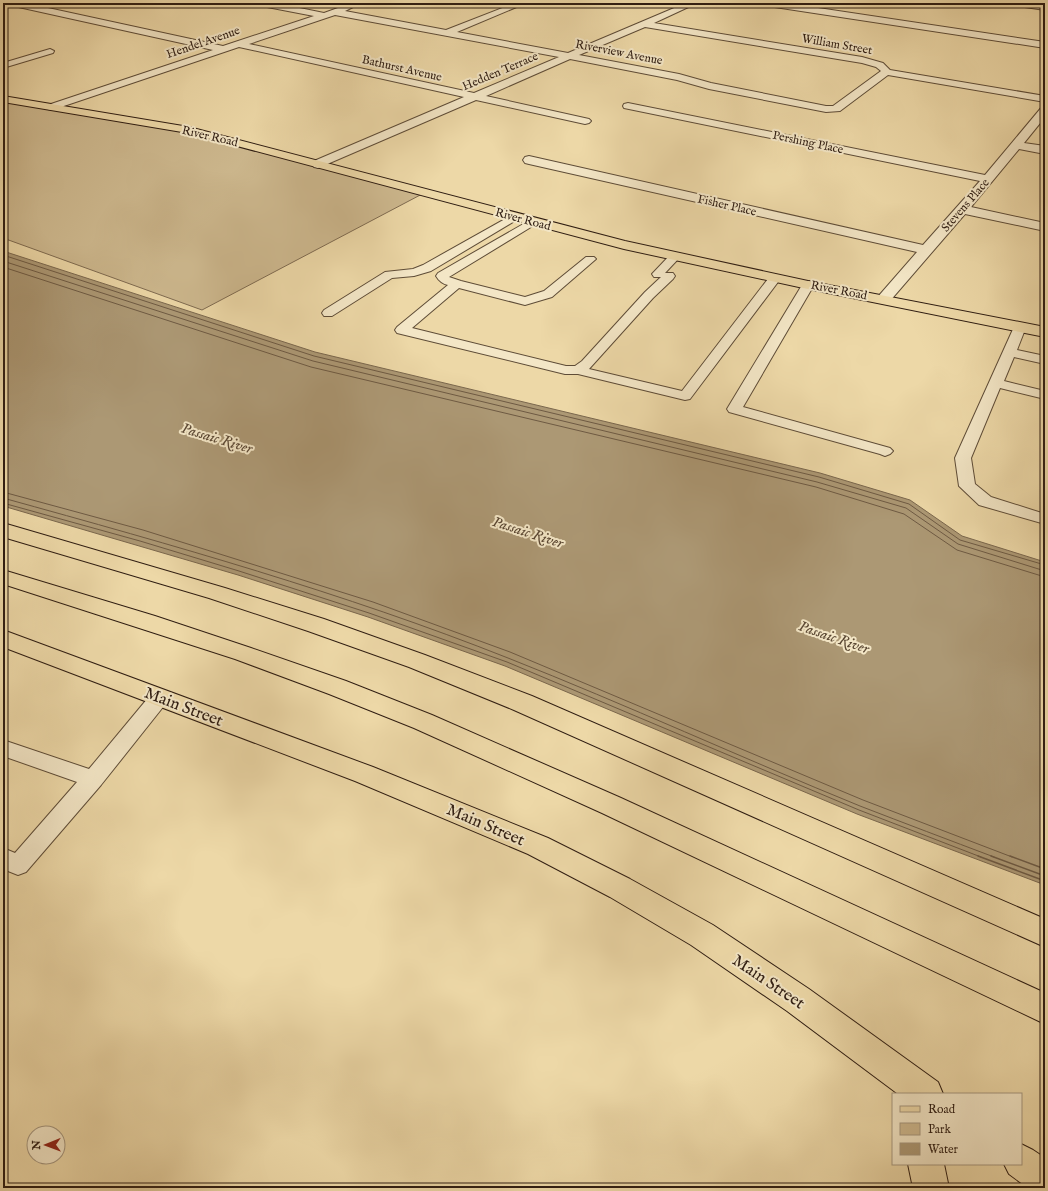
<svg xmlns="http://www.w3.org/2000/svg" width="1048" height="1191" font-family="'IM FELL English',serif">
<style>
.green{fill:#cdb88e;stroke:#7e6a50}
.water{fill:#ac9874;stroke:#7a674d}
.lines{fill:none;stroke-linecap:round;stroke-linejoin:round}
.shore-far1{stroke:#6e5a43;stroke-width:1}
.shore{stroke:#6e5a43;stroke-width:1.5}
.service-casing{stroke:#5e4c37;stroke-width:2}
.minor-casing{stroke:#5e4c37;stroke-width:2}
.primary-casing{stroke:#2f1d12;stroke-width:2}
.motorway-casing{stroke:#2f1d12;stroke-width:2}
.service{fill:#f3e6c6;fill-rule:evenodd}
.minor{fill:#f3e6c6;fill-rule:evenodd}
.primary{fill:#edd8a7;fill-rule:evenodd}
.motorway{fill:#edd8a7;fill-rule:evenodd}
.labels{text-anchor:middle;stroke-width:4;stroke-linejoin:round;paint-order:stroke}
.far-street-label{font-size:12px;fill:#2f1d12;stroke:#f3e6c6}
.water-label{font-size:15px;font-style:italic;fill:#5b4834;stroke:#f3e6c6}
.near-street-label{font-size:17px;fill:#2f1d12;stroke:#f3e6c6}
</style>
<rect width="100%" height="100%" fill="#edd8a7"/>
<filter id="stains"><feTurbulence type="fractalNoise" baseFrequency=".005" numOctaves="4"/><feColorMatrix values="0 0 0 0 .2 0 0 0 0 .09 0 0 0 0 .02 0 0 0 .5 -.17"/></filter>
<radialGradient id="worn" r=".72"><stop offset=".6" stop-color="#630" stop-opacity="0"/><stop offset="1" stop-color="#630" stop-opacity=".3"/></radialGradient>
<!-- green -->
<path class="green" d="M 3,99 L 189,130 L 424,193 L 202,310 L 3,238 Z"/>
<!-- water -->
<path class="water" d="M 3,251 L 315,352 L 820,473 L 910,500 L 962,536 L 1045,562 L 1045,885 L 857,814 L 505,666 L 368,617 L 238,575 L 3,506 Z"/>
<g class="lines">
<!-- shore-far1 -->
<path class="shore-far1" d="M 3,255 L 314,356 L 819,477 L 909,504 L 960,540 L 1045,565
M 3,261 L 313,361 L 817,482 L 906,508 L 958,544 L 1045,571
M 3,267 L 311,367 L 816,487 L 904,514 L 957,550 L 1045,577
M 3,492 L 143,530 L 373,602 L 510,652 L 863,800 L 1012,857
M 3,498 C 173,545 344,593 508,658 C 627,705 742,758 860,806 C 904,823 949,840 994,857
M 3,503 L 140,541 L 239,571 L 369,613 L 507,662 L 859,810 L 981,857"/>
<!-- shore -->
<path class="shore" d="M 978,856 L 1045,881
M 991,856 L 1045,876
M 1010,856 L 1045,869"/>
<!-- service casing -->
<g class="service-casing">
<path id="service" d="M 50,49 L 54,51 L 53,53 L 3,68 L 3,63 Z
M 514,214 L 519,217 L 518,219 L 431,271 L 414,276 L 392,278 L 332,316 L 324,316 L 322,313 L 324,310 L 385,272 L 413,269 L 423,265 Z
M 532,219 L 536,220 L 537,222 L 536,224 L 449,277 L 461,281 L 525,297 L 544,291 L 586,257 L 594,257 L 596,259 L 552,297 L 525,305 L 459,288 L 412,328 L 566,366 L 575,366 L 582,361 L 645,292 L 661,277 L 654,277 L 652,274 L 671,254 L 679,254 L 681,256 L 665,273 L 673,273 L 675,276 L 673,279 L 653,298 L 589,369 L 682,391 L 771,275 L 779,275 L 781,278 L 690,399 L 685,400 L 578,374 L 565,374 L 397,333 L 395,330 L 397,327 L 448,285 C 443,284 439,281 436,276 L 438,273 Z
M 808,281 L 812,282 L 814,285 L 743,407 L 890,448 L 893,451 L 890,454 L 885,456 L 880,454 L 729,412 L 727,409 L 802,285 L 804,282 Z
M 1020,323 L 1025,324 L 1026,327 L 1017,350 L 1045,356 L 1045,364 L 1014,357 L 1004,381 L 1045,391 L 1045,399 L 1000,388 L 971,458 L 975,484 L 991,497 L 1045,514 L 1045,524 L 979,505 L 959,486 L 955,458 L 1014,327 L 1015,324 Z
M 160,689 L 167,692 L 170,697 L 167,702 L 101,785 L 26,872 L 18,875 L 3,869 L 3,848 L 15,853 L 77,782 L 3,756 L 3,740 L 89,769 L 153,692 Z"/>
</g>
<!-- minor casing -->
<g class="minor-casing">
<path id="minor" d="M 10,3 L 25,3 L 223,46 L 314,16 L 262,6 L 258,3 L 275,3 L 324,13 L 349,4 L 353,7 L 345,11 L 446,30 L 515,3 L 526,3 L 457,32 L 568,53 L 686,3 L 697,3 L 654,23 L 862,57 L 883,63 L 890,70 L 1045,96 L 1045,102 L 888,75 L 840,111 L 826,112 L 709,89 L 677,80 L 570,59 L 486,96 L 589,119 L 591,121 L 589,123 L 585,124 L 476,100 L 318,168 L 314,167 L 312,164 L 314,161 L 464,97 L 239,47 L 52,110 L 48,109 L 47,107 L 48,105 L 213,50 L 14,6 ZM 335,15 L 559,57 L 474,93 L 249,44 ZM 645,27 L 862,63 L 876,67 L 881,71 L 833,106 L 826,106 L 711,83 L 679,74 L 579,55 Z
M 764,3 L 785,3 L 1045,42 L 1045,48 L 768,6 Z
M 1014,3 L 1045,4 L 1045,10 L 1018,6 Z
M 628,103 L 985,175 L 1041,108 L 1045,107 L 1045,117 L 1024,143 L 1045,146 L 1045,154 L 1019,149 L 971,207 L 1045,223 L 1045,231 L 965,214 L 889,302 L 884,304 L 879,302 L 876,299 L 917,252 L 529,164 L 525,163 L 523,160 L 525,157 L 529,156 L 923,245 L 980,181 L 624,108 L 623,106 L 624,104 Z"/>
</g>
<!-- primary casing -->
<g class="primary-casing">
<path id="primary" d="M 3,96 L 189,127 L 625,241 L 808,281 L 1045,327 L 1045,337 L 808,289 L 624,249 L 188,133 L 3,102 Z
M 3,630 L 373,767 L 548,838 L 630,879 L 713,925 L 809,989 L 938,1082 L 943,1094 L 898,1094 L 787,1011 L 691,945 L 610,897 L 528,854 L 355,781 L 3,647 Z
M 1021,1144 L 1033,1150 L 1045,1158 L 1045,1188 L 1028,1188 L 1009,1174 L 1004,1164 L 1021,1164 Z
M 908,1164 L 944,1164 L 949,1188 L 913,1188 Z"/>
</g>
<!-- motorway casing -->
<g class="motorway-casing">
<path id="motorway" d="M 3,523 L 225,588 L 324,619 L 425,655 L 532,696 L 1045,919 L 1045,947 L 514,710 L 409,667 L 308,631 L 209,598 L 3,537 Z
M 3,570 L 155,616 L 251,648 L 346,681 L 432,715 L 621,798 L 1045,993 L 1045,1024 L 602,813 L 414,728 L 329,694 L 235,659 L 3,584 Z"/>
</g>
<!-- service -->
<use href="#service" class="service"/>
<!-- minor -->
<use href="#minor" class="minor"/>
<!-- primary -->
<use href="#primary" class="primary"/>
<!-- motorway -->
<use href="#motorway" class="motorway"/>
</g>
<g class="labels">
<!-- far-street labels -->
<g class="far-street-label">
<text transform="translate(203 42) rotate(-19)" y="4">Hendel Avenue</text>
<text transform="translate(837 44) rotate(10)" y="4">William Street</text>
<text transform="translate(619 52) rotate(11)" y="4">Riverview Avenue</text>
<text transform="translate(402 68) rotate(13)" y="4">Bathurst Avenue</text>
<text transform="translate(500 71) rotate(-23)" y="4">Hedden Terrace</text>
<text transform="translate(210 136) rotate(13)" y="4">River Road</text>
<text transform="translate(808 142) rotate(12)" y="4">Pershing Place</text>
<text transform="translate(727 205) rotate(13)" y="4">Fisher Place</text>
<text transform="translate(965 205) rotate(-49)" y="4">Stevens Place</text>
<text transform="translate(523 219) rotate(15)" y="4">River Road</text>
<text transform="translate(839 290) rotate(11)" y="4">River Road</text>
</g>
<!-- water labels -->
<g class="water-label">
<text transform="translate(217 438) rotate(17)" y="5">Passaic River</text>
<text transform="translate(528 532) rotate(18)" y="5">Passaic River</text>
<text transform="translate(834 637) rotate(19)" y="5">Passaic River</text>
</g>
<!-- near-street labels -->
<g class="near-street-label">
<text transform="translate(184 706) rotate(21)" y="6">Main Street</text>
<text transform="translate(486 824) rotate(23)" y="6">Main Street</text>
<text transform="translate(769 981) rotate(34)" y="6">Main Street</text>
</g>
</g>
<!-- margin -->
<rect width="1048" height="1191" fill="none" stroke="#edd8a7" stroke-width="16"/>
<rect x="4" y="4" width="1040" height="1183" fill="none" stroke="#2f1d12" stroke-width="2"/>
<rect x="8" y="8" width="1032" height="1175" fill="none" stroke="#2f1d12"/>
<!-- legend -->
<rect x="892" y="1093" width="130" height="72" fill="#f3e6c6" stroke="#a5967e"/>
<rect x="900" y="1106" width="20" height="6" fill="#edd8a7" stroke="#a5967e"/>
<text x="928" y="1113" font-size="12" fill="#2f1d12">Road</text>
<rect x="900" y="1123" width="20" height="12" fill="#cdb88e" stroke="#a5967e"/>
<text x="928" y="1133" font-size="12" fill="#2f1d12">Park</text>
<rect x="900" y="1143" width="20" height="12" fill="#ac9874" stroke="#a5967e"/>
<text x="928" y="1153" font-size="12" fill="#2f1d12">Water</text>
<!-- north arrow -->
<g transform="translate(46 1145) rotate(269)"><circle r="19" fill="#f3e6c6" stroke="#a5967e"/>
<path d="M0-3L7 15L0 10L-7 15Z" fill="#8f2418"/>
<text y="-6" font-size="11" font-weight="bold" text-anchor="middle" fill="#2f1d12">N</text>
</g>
<rect width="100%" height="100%" filter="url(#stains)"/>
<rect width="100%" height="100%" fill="url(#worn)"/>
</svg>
